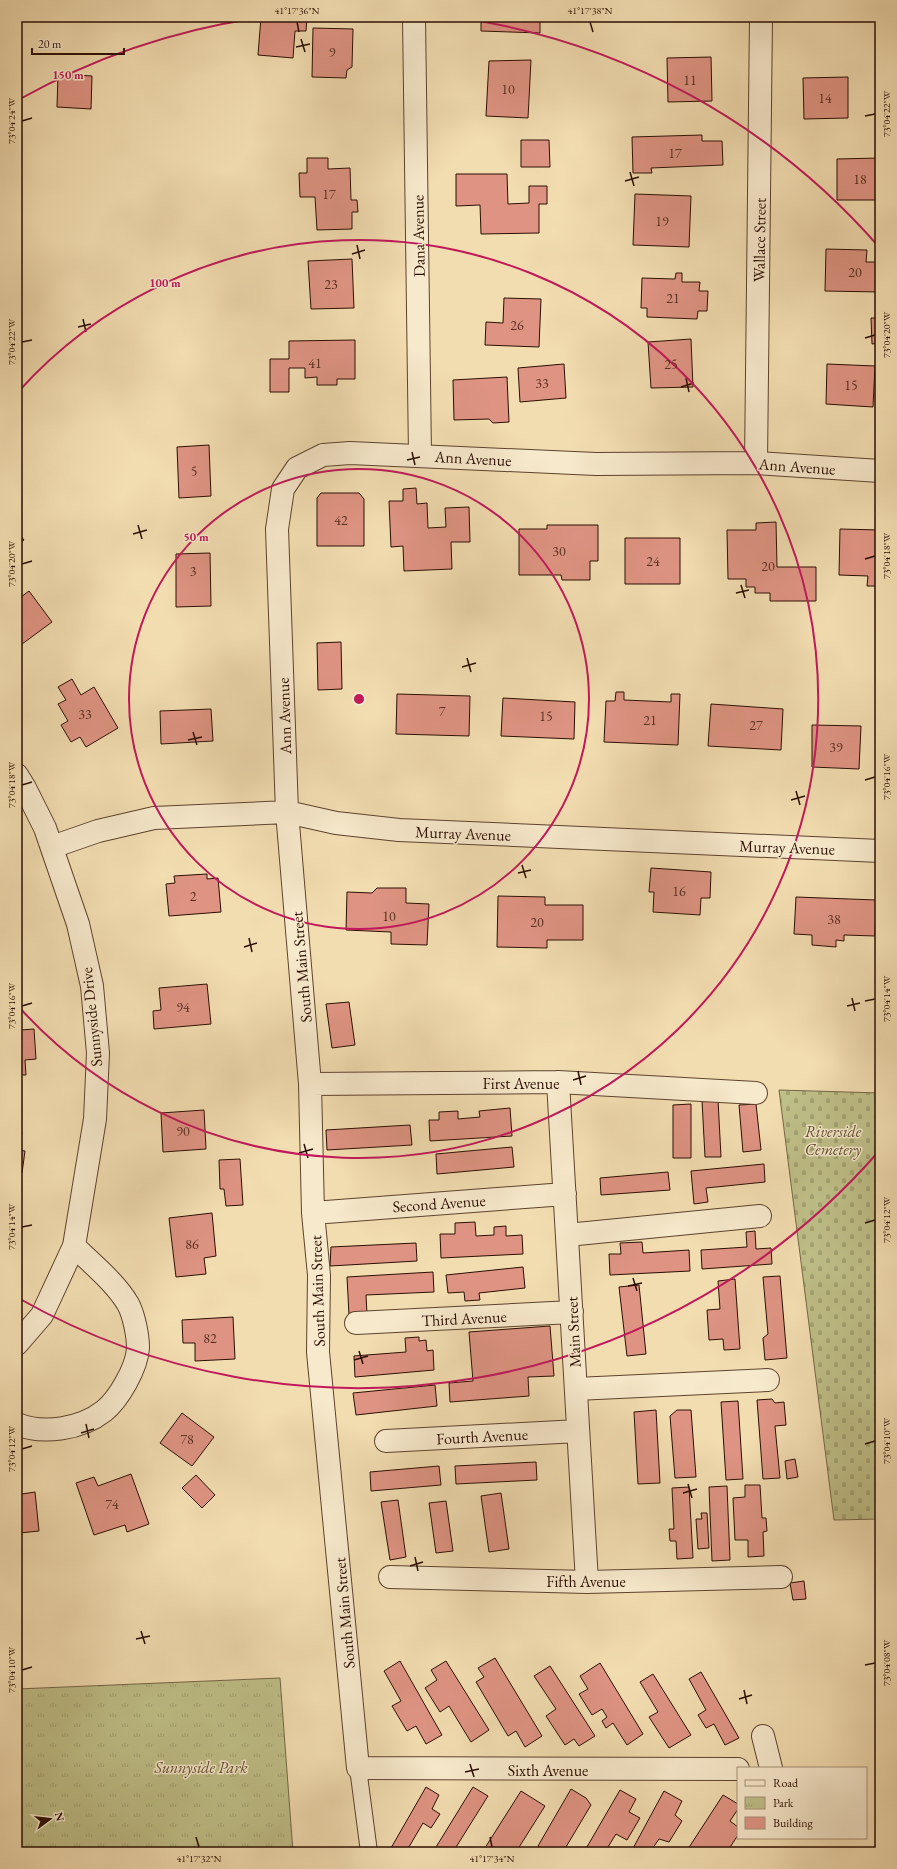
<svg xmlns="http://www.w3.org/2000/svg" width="897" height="1869" font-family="'EB Garamond',serif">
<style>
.cemetery{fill:url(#cemetery-stones);stroke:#756645}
.park{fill:url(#park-tufts);stroke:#756645}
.building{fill:#df9483;stroke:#2b0e02}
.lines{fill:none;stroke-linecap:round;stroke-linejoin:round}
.service-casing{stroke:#5d422e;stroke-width:18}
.minor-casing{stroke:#5d422e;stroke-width:24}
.service{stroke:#f7e9cc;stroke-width:16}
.minor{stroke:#f7e9cc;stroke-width:22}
.ticks{fill:none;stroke:#2b0e02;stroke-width:1.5}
.ring{fill:none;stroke:#c2185b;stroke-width:2}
.labels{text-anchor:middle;stroke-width:3;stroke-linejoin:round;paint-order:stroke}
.number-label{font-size:14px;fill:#583022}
.street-label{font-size:16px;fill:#2b0e02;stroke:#f7e9cc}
.park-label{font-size:16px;font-style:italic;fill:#5f4c31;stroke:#f7e9cc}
.centre{fill:#c2185b;stroke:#f7e9cc;stroke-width:2}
.ring-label{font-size:12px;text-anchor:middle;font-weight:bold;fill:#c2185b;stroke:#f7e9cc;stroke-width:3;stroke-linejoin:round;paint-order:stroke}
.neatline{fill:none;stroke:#2b0e02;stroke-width:1.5}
.ticks-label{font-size:10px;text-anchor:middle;fill:#2b0e02}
</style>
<defs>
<pattern id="cemetery-stones" width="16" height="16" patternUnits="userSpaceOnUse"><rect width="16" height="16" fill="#bfbf88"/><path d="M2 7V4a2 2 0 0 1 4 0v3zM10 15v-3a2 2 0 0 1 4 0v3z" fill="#a4a374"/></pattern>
<pattern id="park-tufts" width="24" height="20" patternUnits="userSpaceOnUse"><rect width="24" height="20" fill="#bfbf88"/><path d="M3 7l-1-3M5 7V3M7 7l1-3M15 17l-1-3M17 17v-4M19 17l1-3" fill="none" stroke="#a4a374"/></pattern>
</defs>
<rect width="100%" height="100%" fill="#f2ddb1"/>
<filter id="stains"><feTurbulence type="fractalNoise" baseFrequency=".005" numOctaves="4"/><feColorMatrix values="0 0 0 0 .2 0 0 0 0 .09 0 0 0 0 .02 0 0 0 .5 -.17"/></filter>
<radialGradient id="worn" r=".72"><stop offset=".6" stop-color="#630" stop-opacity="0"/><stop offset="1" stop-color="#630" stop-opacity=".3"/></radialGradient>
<!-- cemetery -->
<path class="cemetery" d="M 779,1090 L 880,1093 L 880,1519 L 834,1520 Z"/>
<!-- park -->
<path class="park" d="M 280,1678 L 293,1852 L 17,1852 L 17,1689 Z"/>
<!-- building -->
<path class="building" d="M 261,17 L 307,17 L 306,31 L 295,31 L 293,58 L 258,55 Z
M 481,17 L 540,17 L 540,33 L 481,31 Z
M 313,28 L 353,29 L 352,67 L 347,70 L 346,78 L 312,77 Z
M 711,57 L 712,101 L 668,102 L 667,58 Z
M 531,60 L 528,118 L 486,116 L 489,61 Z
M 58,74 L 92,76 L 91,109 L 57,107 Z
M 848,77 L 848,118 L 804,119 L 803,78 Z
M 702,135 L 702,141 L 722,141 L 723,165 L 651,168 L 652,173 L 633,173 L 632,137 Z
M 521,140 L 549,140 L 550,167 L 521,167 Z
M 307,158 L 328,158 L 328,169 L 350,168 L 351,200 L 357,200 L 358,212 L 352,212 L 352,229 L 317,230 L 315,197 L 300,197 L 299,173 L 307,173 Z
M 880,158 L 880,200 L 837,200 L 837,159 Z
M 456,174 L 507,174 L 508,204 L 529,203 L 529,186 L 547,186 L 547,204 L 539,204 L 539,233 L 481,234 L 480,205 L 456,206 Z
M 635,194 L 691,196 L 689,247 L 633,245 Z
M 826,249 L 867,250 L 866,262 L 880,262 L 880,292 L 825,291 Z
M 352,259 L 354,308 L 311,309 L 308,261 Z
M 676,273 L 682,273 L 682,282 L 700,282 L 699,291 L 708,291 L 707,311 L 698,311 L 697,319 L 647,317 L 647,308 L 641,308 L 642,278 L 675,279 Z
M 504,298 L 541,299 L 539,347 L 485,345 L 486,322 L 503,323 Z
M 871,318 L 880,318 L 880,343 L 872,344 Z
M 691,339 L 693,387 L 651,388 L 648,342 Z
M 355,340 L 355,379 L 337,379 L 337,385 L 317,385 L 317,377 L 305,378 L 305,368 L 289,368 L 289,392 L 270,392 L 270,359 L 289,359 L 289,341 Z
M 564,364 L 566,398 L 520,402 L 518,368 Z
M 827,364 L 875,366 L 873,407 L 826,404 Z
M 507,377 L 509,422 L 493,423 L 489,419 L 454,420 L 453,380 Z
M 209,445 L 211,496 L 179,498 L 177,447 Z
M 416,488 L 417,504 L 427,503 L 428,528 L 446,527 L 445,508 L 469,507 L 470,542 L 451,542 L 452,569 L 404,571 L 403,546 L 391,547 L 389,501 L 403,501 L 403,489 Z
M 321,493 L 359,493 L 364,499 L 364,546 L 317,546 L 317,498 Z
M 776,522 L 777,567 L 816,567 L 816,601 L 770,601 L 770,593 L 755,593 L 755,587 L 746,587 L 746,579 L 728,579 L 727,530 L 756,530 L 756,523 Z
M 547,525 L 598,525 L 598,561 L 590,561 L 590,580 L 562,580 L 561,575 L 519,575 L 519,529 L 547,529 Z
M 840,529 L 880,530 L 880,586 L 867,586 L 868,576 L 839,575 Z
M 17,531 L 24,540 L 17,545 Z
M 625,538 L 680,538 L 680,584 L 625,584 Z
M 210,553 L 211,606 L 176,607 L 176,554 Z
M 29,591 L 52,622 L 18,647 L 17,600 Z
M 341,642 L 342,689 L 318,690 L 317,643 Z
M 72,679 L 81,695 L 94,687 L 118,728 L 86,747 L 80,737 L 71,742 L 61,725 L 68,721 L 58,704 L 66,700 L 58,687 Z
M 616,692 L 624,692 L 624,700 L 671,702 L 671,694 L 680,694 L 678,745 L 604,742 L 606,701 L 615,701 Z
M 397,694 L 470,696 L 469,736 L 396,734 Z
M 503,698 L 575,702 L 574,739 L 501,736 Z
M 711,704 L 783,709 L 781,750 L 708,746 Z
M 211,709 L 213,741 L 161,744 L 160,711 Z
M 812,725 L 861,726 L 859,769 L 812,767 Z
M 651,868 L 711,872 L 710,898 L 701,898 L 700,915 L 653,912 L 654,892 L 649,892 Z
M 207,874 L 207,879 L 218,878 L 221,912 L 169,916 L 166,884 L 175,883 L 174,876 Z
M 377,888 L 406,888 L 406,903 L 429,904 L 427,945 L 391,944 L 391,932 L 346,930 L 347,892 L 372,893 Z
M 498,896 L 545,897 L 545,905 L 583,905 L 583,940 L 547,940 L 547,948 L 497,947 Z
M 796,897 L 876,900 L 875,936 L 844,935 L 844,941 L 836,940 L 836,947 L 812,945 L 812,935 L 794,934 Z
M 207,984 L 211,1024 L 154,1029 L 153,1011 L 161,1010 L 159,988 Z
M 349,1002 L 355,1045 L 332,1048 L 326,1004 Z
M 17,1016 L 20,1016 L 21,1030 L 34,1029 L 36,1059 L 25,1060 L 26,1075 L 17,1075 Z
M 718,1100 L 721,1157 L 705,1157 L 702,1101 Z
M 691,1104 L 691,1158 L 673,1158 L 673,1105 Z
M 756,1104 L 761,1150 L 743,1152 L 739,1105 Z
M 510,1108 L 512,1136 L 430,1141 L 429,1120 L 439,1120 L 439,1112 L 458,1111 L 458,1119 L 480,1117 L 479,1111 Z
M 204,1110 L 206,1149 L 163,1152 L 161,1113 Z
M 410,1125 L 412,1145 L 327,1150 L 326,1130 Z
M 17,1132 L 22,1132 L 18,1150 L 25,1151 L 22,1173 L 17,1173 Z
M 512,1147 L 514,1167 L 437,1174 L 436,1154 Z
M 240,1159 L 243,1205 L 226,1206 L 224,1189 L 220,1189 L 219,1160 Z
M 764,1164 L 765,1182 L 706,1188 L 708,1202 L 694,1204 L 691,1171 Z
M 668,1172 L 670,1190 L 601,1195 L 600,1178 Z
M 212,1213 L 216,1256 L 204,1258 L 206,1274 L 176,1277 L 169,1218 Z
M 475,1222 L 476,1236 L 494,1235 L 494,1227 L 506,1226 L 506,1236 L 522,1235 L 523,1254 L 441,1258 L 440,1234 L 455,1234 L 455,1223 Z
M 755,1231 L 756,1249 L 771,1248 L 772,1264 L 702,1269 L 701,1250 L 747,1247 L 746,1232 Z
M 642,1242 L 643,1253 L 689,1250 L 690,1271 L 610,1275 L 609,1254 L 621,1254 L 620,1243 Z
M 416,1243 L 417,1261 L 330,1266 L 331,1247 Z
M 523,1267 L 525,1288 L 479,1293 L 480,1300 L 465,1301 L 464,1292 L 448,1293 L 446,1275 Z
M 433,1272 L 434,1292 L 366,1295 L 367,1314 L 349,1315 L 347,1277 Z
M 780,1276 L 787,1358 L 765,1360 L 763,1338 L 768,1334 L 763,1277 Z
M 735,1279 L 740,1349 L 724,1350 L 723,1339 L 709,1340 L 707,1310 L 720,1309 L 718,1281 Z
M 639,1285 L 646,1354 L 627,1356 L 619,1287 Z
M 233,1317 L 235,1359 L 195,1361 L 195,1343 L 183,1343 L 182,1320 Z
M 550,1326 L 554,1376 L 528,1377 L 529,1396 L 450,1402 L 449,1383 L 473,1381 L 469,1332 Z
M 419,1337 L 419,1341 L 426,1340 L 427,1351 L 433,1350 L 434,1370 L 355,1377 L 354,1356 L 406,1352 L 405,1338 Z
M 435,1385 L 437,1406 L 356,1415 L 353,1393 Z
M 772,1399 L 775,1403 L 784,1402 L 786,1425 L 775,1426 L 780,1478 L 763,1479 L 757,1400 Z
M 738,1401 L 743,1479 L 726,1480 L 721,1402 Z
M 656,1410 L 660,1483 L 638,1484 L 634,1412 Z
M 677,1410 L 691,1410 L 696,1477 L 675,1478 L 670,1416 Z
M 182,1413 L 214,1437 L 192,1466 L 160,1443 Z
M 795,1459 L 798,1477 L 787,1479 L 785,1461 Z
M 536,1462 L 537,1480 L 456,1484 L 455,1466 Z
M 439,1466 L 441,1485 L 371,1491 L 370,1472 Z
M 131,1474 L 149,1524 L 127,1532 L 125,1525 L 94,1535 L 76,1483 L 94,1477 L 98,1486 Z
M 196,1475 L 215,1495 L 202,1508 L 182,1488 Z
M 745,1485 L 760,1485 L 762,1518 L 766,1518 L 767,1531 L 763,1532 L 764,1556 L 748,1557 L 748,1540 L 735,1540 L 733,1498 L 745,1497 Z
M 727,1486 L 730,1560 L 712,1561 L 709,1487 Z
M 689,1487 L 693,1558 L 677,1559 L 676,1541 L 670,1541 L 669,1529 L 674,1529 L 672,1488 Z
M 17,1491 L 22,1494 L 35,1492 L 39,1531 L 20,1533 L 21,1537 L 17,1538 Z
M 501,1493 L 509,1549 L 489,1552 L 481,1496 Z
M 398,1500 L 406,1557 L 390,1560 L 381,1502 Z
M 446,1501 L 453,1551 L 436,1553 L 429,1503 Z
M 701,1513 L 707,1513 L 709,1548 L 698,1549 L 696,1519 L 702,1519 Z
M 804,1581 L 806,1599 L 793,1600 L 790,1583 Z
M 495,1658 L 542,1736 L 525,1747 L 516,1731 L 508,1736 L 476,1682 L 484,1677 L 478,1668 Z
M 400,1661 L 442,1735 L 426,1744 L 416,1726 L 407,1731 L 392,1706 L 401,1701 L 384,1671 Z
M 446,1661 L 489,1730 L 471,1742 L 449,1706 L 440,1712 L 425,1688 L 437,1680 L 431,1670 Z
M 600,1663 L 643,1734 L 627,1745 L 613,1723 L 606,1728 L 602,1721 L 607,1717 L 602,1709 L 592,1715 L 579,1694 L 588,1689 L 580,1676 Z
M 550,1666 L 595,1736 L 579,1746 L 574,1739 L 565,1745 L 546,1716 L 556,1709 L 534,1676 Z
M 701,1672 L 739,1738 L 725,1745 L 714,1724 L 706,1728 L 698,1715 L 706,1710 L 689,1679 Z
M 653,1674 L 691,1735 L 669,1748 L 649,1717 L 658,1712 L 640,1682 Z
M 426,1787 L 439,1795 L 432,1809 L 440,1814 L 431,1828 L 423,1823 L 406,1852 L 398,1852 L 391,1848 Z
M 473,1787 L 488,1796 L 453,1852 L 433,1852 Z
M 571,1789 L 586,1798 L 591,1805 L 563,1852 L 548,1852 L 538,1846 Z
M 620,1790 L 636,1799 L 629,1812 L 640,1818 L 627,1840 L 616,1834 L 605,1852 L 584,1852 Z
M 521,1791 L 545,1806 L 516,1852 L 485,1852 L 483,1851 Z
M 664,1791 L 682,1801 L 675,1815 L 682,1821 L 669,1842 L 659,1839 L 650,1852 L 631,1852 Z
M 723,1795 L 738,1804 L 738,1809 L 730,1821 L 738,1827 L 738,1835 L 727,1852 L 686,1852 Z"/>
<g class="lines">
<!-- service casing -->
<g class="service-casing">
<path id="service" d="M 358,1768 L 369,1852"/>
</g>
<!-- minor casing -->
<g class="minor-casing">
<path id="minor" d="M 414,17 L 420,455
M 756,463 L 761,17
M 17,775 L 25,788 L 45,828 L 78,924 L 92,986 L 98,1053 L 95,1119 L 74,1246 L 42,1315 L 17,1344
M 52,847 L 98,831 L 154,818 L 287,812 L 336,823 L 399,830 L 880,851
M 558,1082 L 587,1582
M 310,1084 L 558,1082 L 756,1093
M 313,1213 L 565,1194
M 567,1235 L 760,1216
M 356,1323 L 572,1312
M 576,1389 L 768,1380
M 17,1424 C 43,1435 81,1429 104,1411 C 118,1400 137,1368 138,1348 C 138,1336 134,1315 128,1304 C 115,1282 92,1264 74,1246
M 386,1441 L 578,1431
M 390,1577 L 587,1582 L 781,1577
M 763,1736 L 771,1768
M 738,1769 L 358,1768 L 318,1352 L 319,1275 L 313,1213 L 310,1084 L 287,812 L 277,529 L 283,489 L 297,468 L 323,455 L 350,453 L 596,464 L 756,463 L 880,471"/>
</g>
<!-- service -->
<use href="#service" class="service"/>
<!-- minor -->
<use href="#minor" class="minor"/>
</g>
<!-- ticks -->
<path class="ticks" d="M 297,22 L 299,32M 590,22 L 593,32M 301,39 L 305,52M 296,47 L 310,44M 865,116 L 875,114M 22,121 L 32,118M 630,172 L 634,186M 625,181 L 639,177M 357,245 L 360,259M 352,254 L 365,250M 83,319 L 86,332M 78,327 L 91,324M 865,338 L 875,335M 22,342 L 32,340M 686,378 L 689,392M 681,387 L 694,383M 412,452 L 415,465M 407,460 L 420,457M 138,525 L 142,539M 133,534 L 147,530M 865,559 L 875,556M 22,564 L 32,561M 741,585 L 745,598M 736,593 L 749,590M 467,658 L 471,672M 462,667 L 476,663M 193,732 L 197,745M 188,740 L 202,737M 865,780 L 875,777M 22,785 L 32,782M 796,791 L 800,805M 791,800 L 805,796M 522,865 L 526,878M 518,873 L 531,870M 249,938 L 252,952M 244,947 L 257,943M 852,998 L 855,1011M 865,1001 L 875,999M 22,1006 L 32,1003M 847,1006 L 860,1003M 578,1071 L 581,1085M 573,1080 L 586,1076M 304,1144 L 308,1158M 299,1153 L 313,1149M 865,1223 L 875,1220M 22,1227 L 32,1225M 633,1278 L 637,1291M 628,1286 L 642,1283M 359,1351 L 363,1364M 354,1360 L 368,1356M 86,1424 L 89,1438M 81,1433 L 94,1429M 865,1444 L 875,1441M 22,1449 L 32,1446M 688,1484 L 692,1498M 683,1493 L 697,1489M 415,1557 L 418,1571M 410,1566 L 423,1562M 141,1631 L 145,1644M 136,1639 L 150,1636M 865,1665 L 875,1663M 22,1670 L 32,1667M 744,1690 L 747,1704M 739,1699 L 752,1695M 470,1764 L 474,1777M 465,1772 L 479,1769M 196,1837 L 199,1847M 490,1837 L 492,1847"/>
<!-- distance rings -->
<g class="ring">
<circle cx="359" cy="699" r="230"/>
<path d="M18 392A459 459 0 1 1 18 1006"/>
<path d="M879 1151A689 689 0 0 1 20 1299M20 99A689 689 0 0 1 257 18M461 18A689 689 0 0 1 879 247"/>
</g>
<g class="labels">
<!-- number labels -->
<g class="number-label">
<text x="332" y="57">9</text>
<text x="690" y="85">11</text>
<text x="508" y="94">10</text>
<text x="825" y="103">14</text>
<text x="675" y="158">17</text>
<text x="860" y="184">18</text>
<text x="329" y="199">17</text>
<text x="662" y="226">19</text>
<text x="855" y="277">20</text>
<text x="331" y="289">23</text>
<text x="673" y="303">21</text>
<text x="517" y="330">26</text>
<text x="315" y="368">41</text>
<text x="671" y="369">25</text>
<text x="542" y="388">33</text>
<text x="851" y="390">15</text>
<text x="194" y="476">5</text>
<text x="341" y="525">42</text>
<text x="559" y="556">30</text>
<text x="653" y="566">24</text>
<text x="768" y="571">20</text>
<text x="193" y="576">3</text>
<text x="442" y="716">7</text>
<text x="85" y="719">33</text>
<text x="546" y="721">15</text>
<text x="650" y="725">21</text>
<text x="756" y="730">27</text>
<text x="836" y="752">39</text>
<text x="679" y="896">16</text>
<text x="193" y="901">2</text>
<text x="389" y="921">10</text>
<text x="834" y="924">38</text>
<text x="537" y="927">20</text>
<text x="183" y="1012">94</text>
<text x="183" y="1136">90</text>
<text x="192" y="1249">86</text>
<text x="210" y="1343">82</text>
<text x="187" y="1444">78</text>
<text x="112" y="1509">74</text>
</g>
<!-- street labels -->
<g class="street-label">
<text transform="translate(418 236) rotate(-91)" y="6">Dana Avenue</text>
<text transform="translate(759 240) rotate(-89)" y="6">Wallace Street</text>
<text transform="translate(473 458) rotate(3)" y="6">Ann Avenue</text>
<text transform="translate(797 466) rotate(4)" y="6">Ann Avenue</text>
<text transform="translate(284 716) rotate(-92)" y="6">Ann Avenue</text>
<text transform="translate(463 833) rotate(2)" y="6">Murray Avenue</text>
<text transform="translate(787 847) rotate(2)" y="6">Murray Avenue</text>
<text transform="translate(301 967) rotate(-95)" y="6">South Main Street</text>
<text transform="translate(91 1017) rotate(-96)" y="6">Sunnyside Drive</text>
<text x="521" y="1089">First Avenue</text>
<text transform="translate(439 1203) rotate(-4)" y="6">Second Avenue</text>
<text transform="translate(317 1291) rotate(-92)" y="6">South Main Street</text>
<text transform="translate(464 1318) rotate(-3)" y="6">Third Avenue</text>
<text transform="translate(573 1332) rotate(-93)" y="6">Main Street</text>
<text transform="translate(482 1436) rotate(-3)" y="6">Fourth Avenue</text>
<text x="586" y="1587">Fifth Avenue</text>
<text transform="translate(344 1613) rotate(-95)" y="6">South Main Street</text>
<text x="548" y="1776">Sixth Avenue</text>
</g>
<!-- park labels -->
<g class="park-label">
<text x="833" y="1137">Riverside<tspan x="833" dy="18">Cemetery</tspan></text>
<text x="201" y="1773">Sunnyside Park</text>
</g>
</g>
<circle cx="359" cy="699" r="6" class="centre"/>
<g class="ring-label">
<text x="68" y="79">150 m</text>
<text x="165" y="287">100 m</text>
<text x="196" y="541">50 m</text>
</g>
<!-- margin -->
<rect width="897" height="1869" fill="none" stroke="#f2ddb1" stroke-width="44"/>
<!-- legend -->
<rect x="737" y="1767" width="130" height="72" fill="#f7e9cc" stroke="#a5917b"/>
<rect x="745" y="1780" width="20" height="6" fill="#f7e9cc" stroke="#a5917b"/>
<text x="773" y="1787" font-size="12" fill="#2b0e02">Road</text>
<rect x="745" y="1797" width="20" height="12" fill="url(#park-tufts)" stroke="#a5917b"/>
<text x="773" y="1807" font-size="12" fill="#2b0e02">Park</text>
<rect x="745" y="1817" width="20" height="12" fill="#df9483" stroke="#a5917b"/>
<text x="773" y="1827" font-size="12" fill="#2b0e02">Building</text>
<!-- north arrow -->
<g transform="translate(50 1819) rotate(75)" stroke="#f7e9cc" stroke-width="3" paint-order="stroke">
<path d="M0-3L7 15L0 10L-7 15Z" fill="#2b0e02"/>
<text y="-6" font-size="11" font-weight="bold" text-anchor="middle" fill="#2b0e02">N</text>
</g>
<!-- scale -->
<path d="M32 48v6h92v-6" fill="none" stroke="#2b0e02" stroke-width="2"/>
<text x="38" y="48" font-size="12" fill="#2b0e02" stroke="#f7e9cc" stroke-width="3" paint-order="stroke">20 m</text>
<rect x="22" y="22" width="853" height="1825" class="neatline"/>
<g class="ticks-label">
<text x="297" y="14">41°17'36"N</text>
<text x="590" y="14">41°17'38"N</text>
<text transform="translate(886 114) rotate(-90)" y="4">73°04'22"W</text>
<text transform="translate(11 121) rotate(-90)" y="4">73°04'24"W</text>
<text transform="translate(886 335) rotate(-90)" y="4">73°04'20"W</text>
<text transform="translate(11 342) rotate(-90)" y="4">73°04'22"W</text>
<text transform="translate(886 556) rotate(-90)" y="4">73°04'18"W</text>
<text transform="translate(11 564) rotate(-90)" y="4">73°04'20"W</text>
<text transform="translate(886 777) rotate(-90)" y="4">73°04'16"W</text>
<text transform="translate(11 785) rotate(-90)" y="4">73°04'18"W</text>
<text transform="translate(886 999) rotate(-90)" y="4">73°04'14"W</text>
<text transform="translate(11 1006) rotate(-90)" y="4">73°04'16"W</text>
<text transform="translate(886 1220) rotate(-90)" y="4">73°04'12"W</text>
<text transform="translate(11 1227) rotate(-90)" y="4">73°04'14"W</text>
<text transform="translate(886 1441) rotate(-90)" y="4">73°04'10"W</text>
<text transform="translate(11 1449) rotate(-90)" y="4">73°04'12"W</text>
<text transform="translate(886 1663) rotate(-90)" y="4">73°04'08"W</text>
<text transform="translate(11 1670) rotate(-90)" y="4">73°04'10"W</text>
<text x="199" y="1862">41°17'32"N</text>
<text x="492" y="1862">41°17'34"N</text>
</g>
<rect width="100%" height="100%" filter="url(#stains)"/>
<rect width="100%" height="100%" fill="url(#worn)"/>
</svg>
